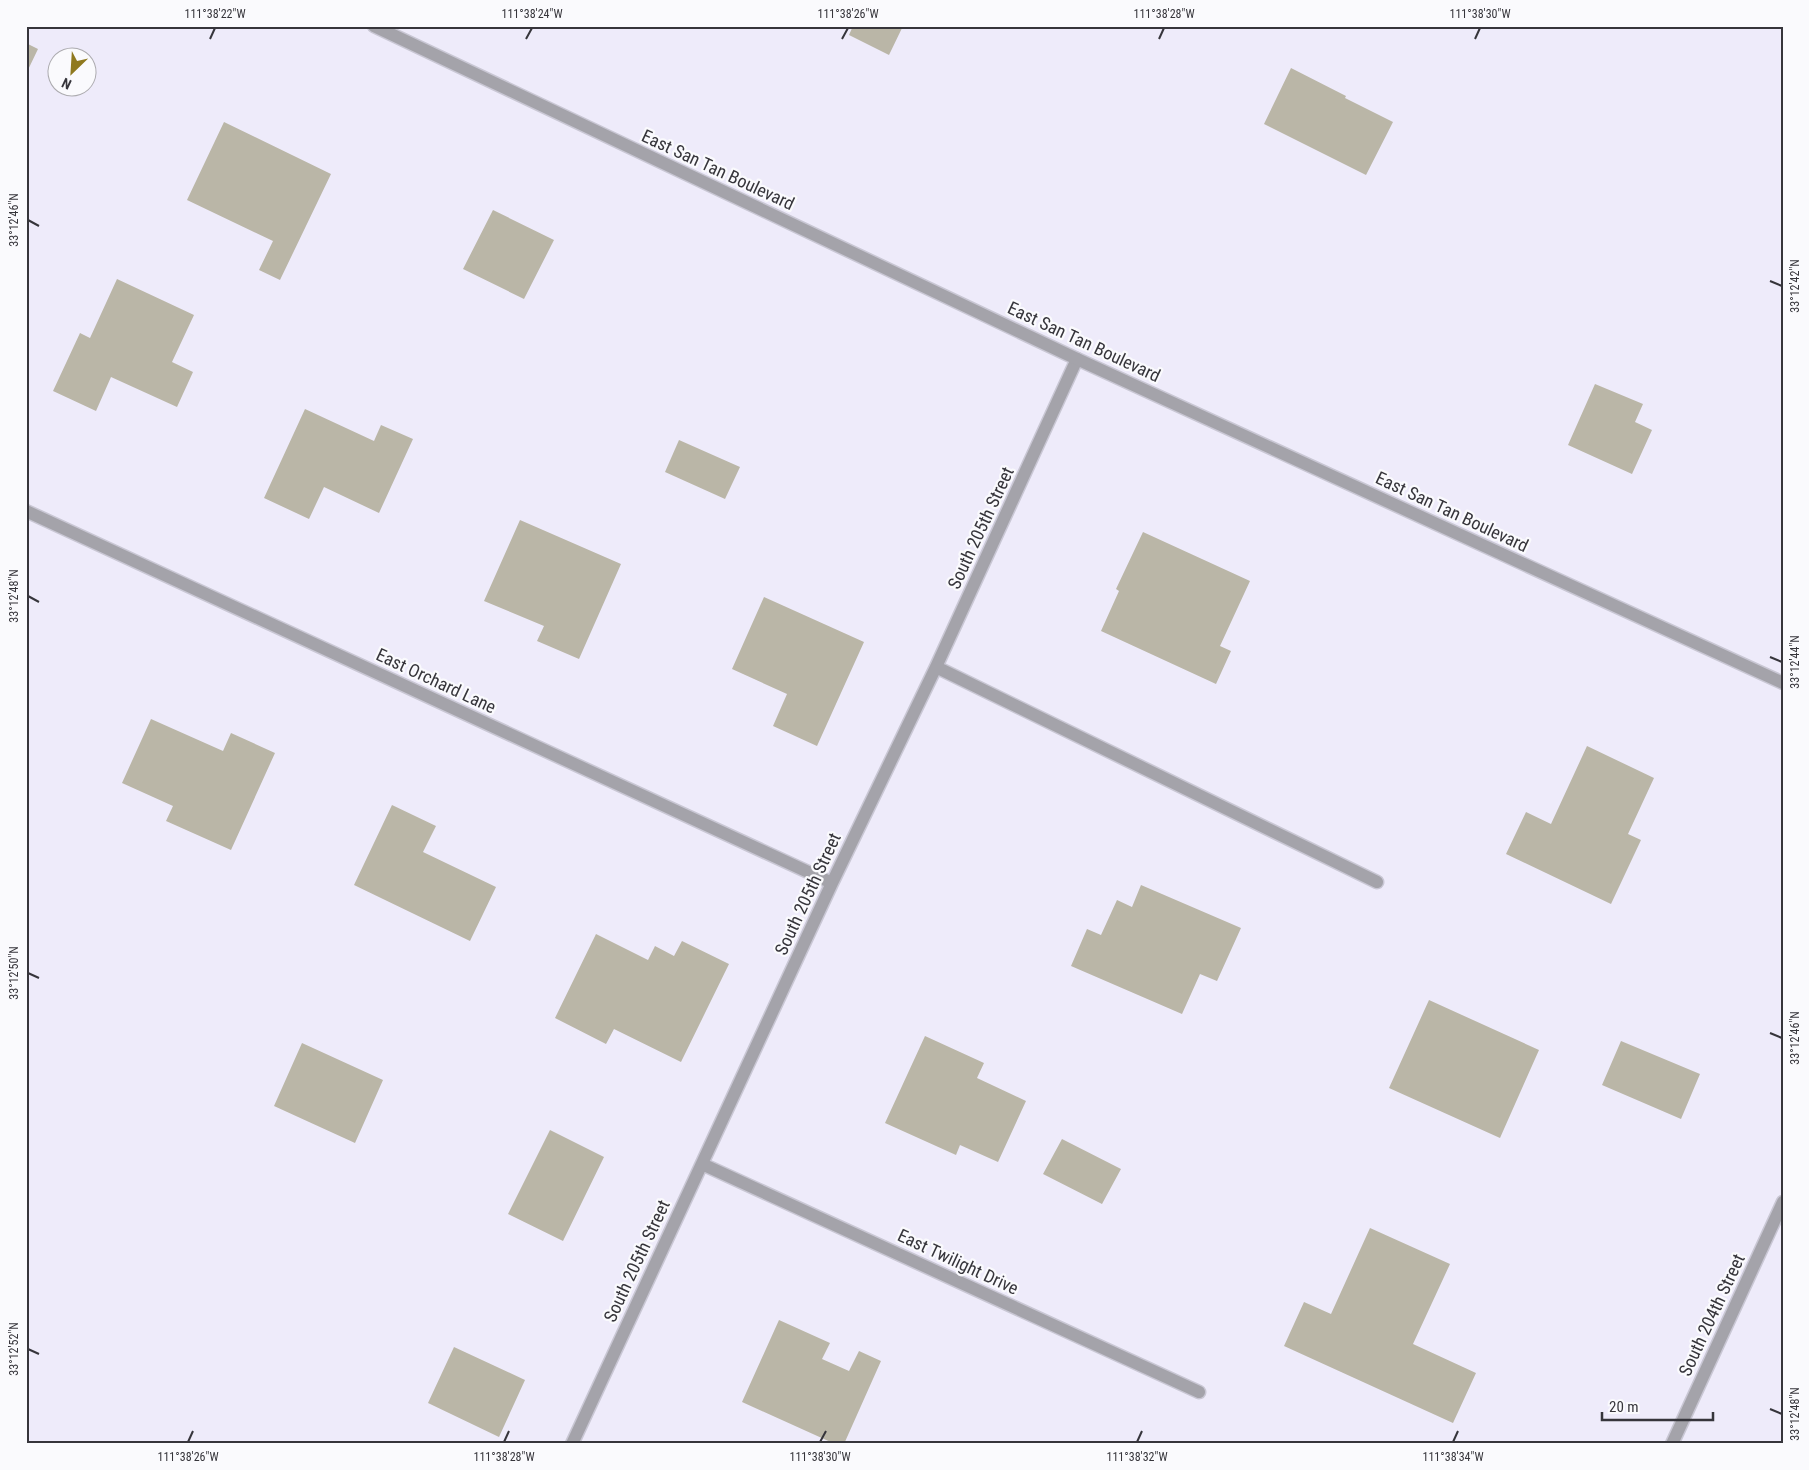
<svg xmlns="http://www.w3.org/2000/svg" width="1809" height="1470" font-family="'Roboto Condensed',sans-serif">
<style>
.building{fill:#bab6a7}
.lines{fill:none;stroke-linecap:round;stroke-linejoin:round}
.minor-casing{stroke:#c9c7d4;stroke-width:15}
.tertiary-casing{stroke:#c9c7d4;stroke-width:15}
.minor{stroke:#a4a3aa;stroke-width:12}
.tertiary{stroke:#a4a3aa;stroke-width:12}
.ticks{fill:none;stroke:#36353b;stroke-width:2}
.labels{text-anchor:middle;stroke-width:4.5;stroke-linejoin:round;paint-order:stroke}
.street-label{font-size:18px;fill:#36353b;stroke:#fafafd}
.neatline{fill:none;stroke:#36353b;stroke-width:2}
.ticks-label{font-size:12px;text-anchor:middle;fill:#36353b}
</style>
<rect width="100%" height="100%" fill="#eeebfa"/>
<!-- building -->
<path class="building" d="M 853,26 L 903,26 L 889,55 L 849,35 Z
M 26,43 L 38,49 L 26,74 Z
M 1291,68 L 1346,96 L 1345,98 L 1393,122 L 1366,175 L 1264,124 Z
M 224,122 L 331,174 L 280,280 L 259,270 L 273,241 L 187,200 Z
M 493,210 L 554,240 L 524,299 L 463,269 Z
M 117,279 L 194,315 L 172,362 L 193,372 L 177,407 L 111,377 L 96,411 L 53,391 L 80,333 L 90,338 Z
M 1595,384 L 1643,404 L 1635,422 L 1652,430 L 1632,474 L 1568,445 Z
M 305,409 L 374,441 L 381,425 L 413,439 L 379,513 L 324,487 L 309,519 L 264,498 Z
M 679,440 L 740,467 L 725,499 L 665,472 Z
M 520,520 L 621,564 L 579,659 L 537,641 L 544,626 L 484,601 Z
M 1143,532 L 1250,581 L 1220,646 L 1231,651 L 1216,684 L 1101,631 L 1119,591 L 1116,589 Z
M 764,597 L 864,642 L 817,746 L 773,726 L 787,694 L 732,669 Z
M 151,719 L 223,751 L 231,733 L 275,753 L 231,850 L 166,821 L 173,806 L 122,783 Z
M 1587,746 L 1654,778 L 1628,834 L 1641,840 L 1611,904 L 1506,854 L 1526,812 L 1551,824 Z
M 392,805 L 436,826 L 423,852 L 496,887 L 470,941 L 354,885 Z
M 1141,885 L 1241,928 L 1217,981 L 1200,974 L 1182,1014 L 1071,966 L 1087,929 L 1101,935 L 1117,900 L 1132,907 Z
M 596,934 L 648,960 L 655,946 L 674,956 L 682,941 L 729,964 L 681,1062 L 614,1029 L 606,1044 L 555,1018 Z
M 1429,1000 L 1539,1050 L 1500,1138 L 1389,1088 Z
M 925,1036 L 984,1063 L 977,1078 L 1026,1101 L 998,1162 L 960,1145 L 956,1155 L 885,1123 Z
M 1621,1041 L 1700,1074 L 1681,1119 L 1602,1085 Z
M 302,1043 L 383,1080 L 355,1143 L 274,1106 Z
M 550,1130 L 604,1157 L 563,1241 L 508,1214 Z
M 1062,1139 L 1121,1169 L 1102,1204 L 1043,1174 Z
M 1370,1228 L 1450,1264 L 1413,1344 L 1476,1373 L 1453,1423 L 1284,1346 L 1304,1302 L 1331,1314 Z
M 779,1320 L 830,1343 L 822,1359 L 849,1371 L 859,1351 L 881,1361 L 844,1444 L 835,1444 L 742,1402 Z
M 454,1347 L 525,1380 L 499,1437 L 428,1403 Z"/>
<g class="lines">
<!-- minor casing -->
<g class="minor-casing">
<path id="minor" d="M 26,511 L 832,883
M 936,667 L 1377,882
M 702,1164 L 1199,1392
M 572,1444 L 832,883 L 936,667 L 1077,359
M 1672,1444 L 1783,1202"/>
</g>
<!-- tertiary casing -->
<g class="tertiary-casing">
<path id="tertiary" d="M 374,26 L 1077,359 L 1783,683"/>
</g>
<!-- minor -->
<use href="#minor" class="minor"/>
<!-- tertiary -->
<use href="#tertiary" class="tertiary"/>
</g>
<!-- ticks -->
<path class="ticks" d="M 210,39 L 215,28M 526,39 L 532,28M 842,39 L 848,28M 1159,39 L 1164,28M 1475,39 L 1480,28M 28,220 L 39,226M 1770,281 L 1782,286M 28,596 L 39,602M 1770,657 L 1782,662M 28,973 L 39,978M 1770,1033 L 1782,1038M 28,1349 L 39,1354M 1770,1409 L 1782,1414M 188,1442 L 193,1431M 504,1442 L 509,1431M 820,1442 L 826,1431M 1137,1442 L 1142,1431M 1453,1442 L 1458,1431"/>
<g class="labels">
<!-- street labels -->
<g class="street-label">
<text transform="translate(718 170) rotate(25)" y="6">East San Tan Boulevard</text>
<text transform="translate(1084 342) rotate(25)" y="6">East San Tan Boulevard</text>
<text transform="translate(1452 512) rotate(25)" y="6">East San Tan Boulevard</text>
<text transform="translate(981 528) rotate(-65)" y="6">South 205th Street</text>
<text transform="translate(436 681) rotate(25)" y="6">East Orchard Lane</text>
<text transform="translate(808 894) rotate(-65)" y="6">South 205th Street</text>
<text transform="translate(637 1261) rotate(-65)" y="6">South 205th Street</text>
<text transform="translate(958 1262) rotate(25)" y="6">East Twilight Drive</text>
<text transform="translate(1712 1315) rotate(-65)" y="6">South 204th Street</text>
</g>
</g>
<!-- border -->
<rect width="1809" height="1470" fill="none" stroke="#fafafd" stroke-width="55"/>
<!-- north arrow -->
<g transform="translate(72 72) rotate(205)"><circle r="24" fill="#fafafd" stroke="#acabaf"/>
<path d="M0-4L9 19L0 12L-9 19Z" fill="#8f791f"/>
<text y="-8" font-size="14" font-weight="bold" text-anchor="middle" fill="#36353b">N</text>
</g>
<!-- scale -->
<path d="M1602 1412v8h111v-8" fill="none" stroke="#36353b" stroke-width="2.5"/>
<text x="1609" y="1412" font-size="15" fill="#36353b" stroke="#fafafd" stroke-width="4" paint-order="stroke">20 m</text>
<rect x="28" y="28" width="1754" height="1414" class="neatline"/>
<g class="ticks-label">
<text x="215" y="18">111°38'22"W</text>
<text x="532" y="18">111°38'24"W</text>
<text x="848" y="18">111°38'26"W</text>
<text x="1164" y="18">111°38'28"W</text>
<text x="1480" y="18">111°38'30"W</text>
<text transform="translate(14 220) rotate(-90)" y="4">33°12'46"N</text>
<text transform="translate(1795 286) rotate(-90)" y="4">33°12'42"N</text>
<text transform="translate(14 596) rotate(-90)" y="4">33°12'48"N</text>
<text transform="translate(1795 662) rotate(-90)" y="4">33°12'44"N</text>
<text transform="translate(14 973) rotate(-90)" y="4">33°12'50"N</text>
<text transform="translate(1795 1038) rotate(-90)" y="4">33°12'46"N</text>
<text transform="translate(14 1349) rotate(-90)" y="4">33°12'52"N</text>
<text transform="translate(1795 1414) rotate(-90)" y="4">33°12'48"N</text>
<text x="188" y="1461">111°38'26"W</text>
<text x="504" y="1461">111°38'28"W</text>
<text x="820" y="1461">111°38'30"W</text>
<text x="1137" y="1461">111°38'32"W</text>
<text x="1453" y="1461">111°38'34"W</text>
</g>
</svg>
